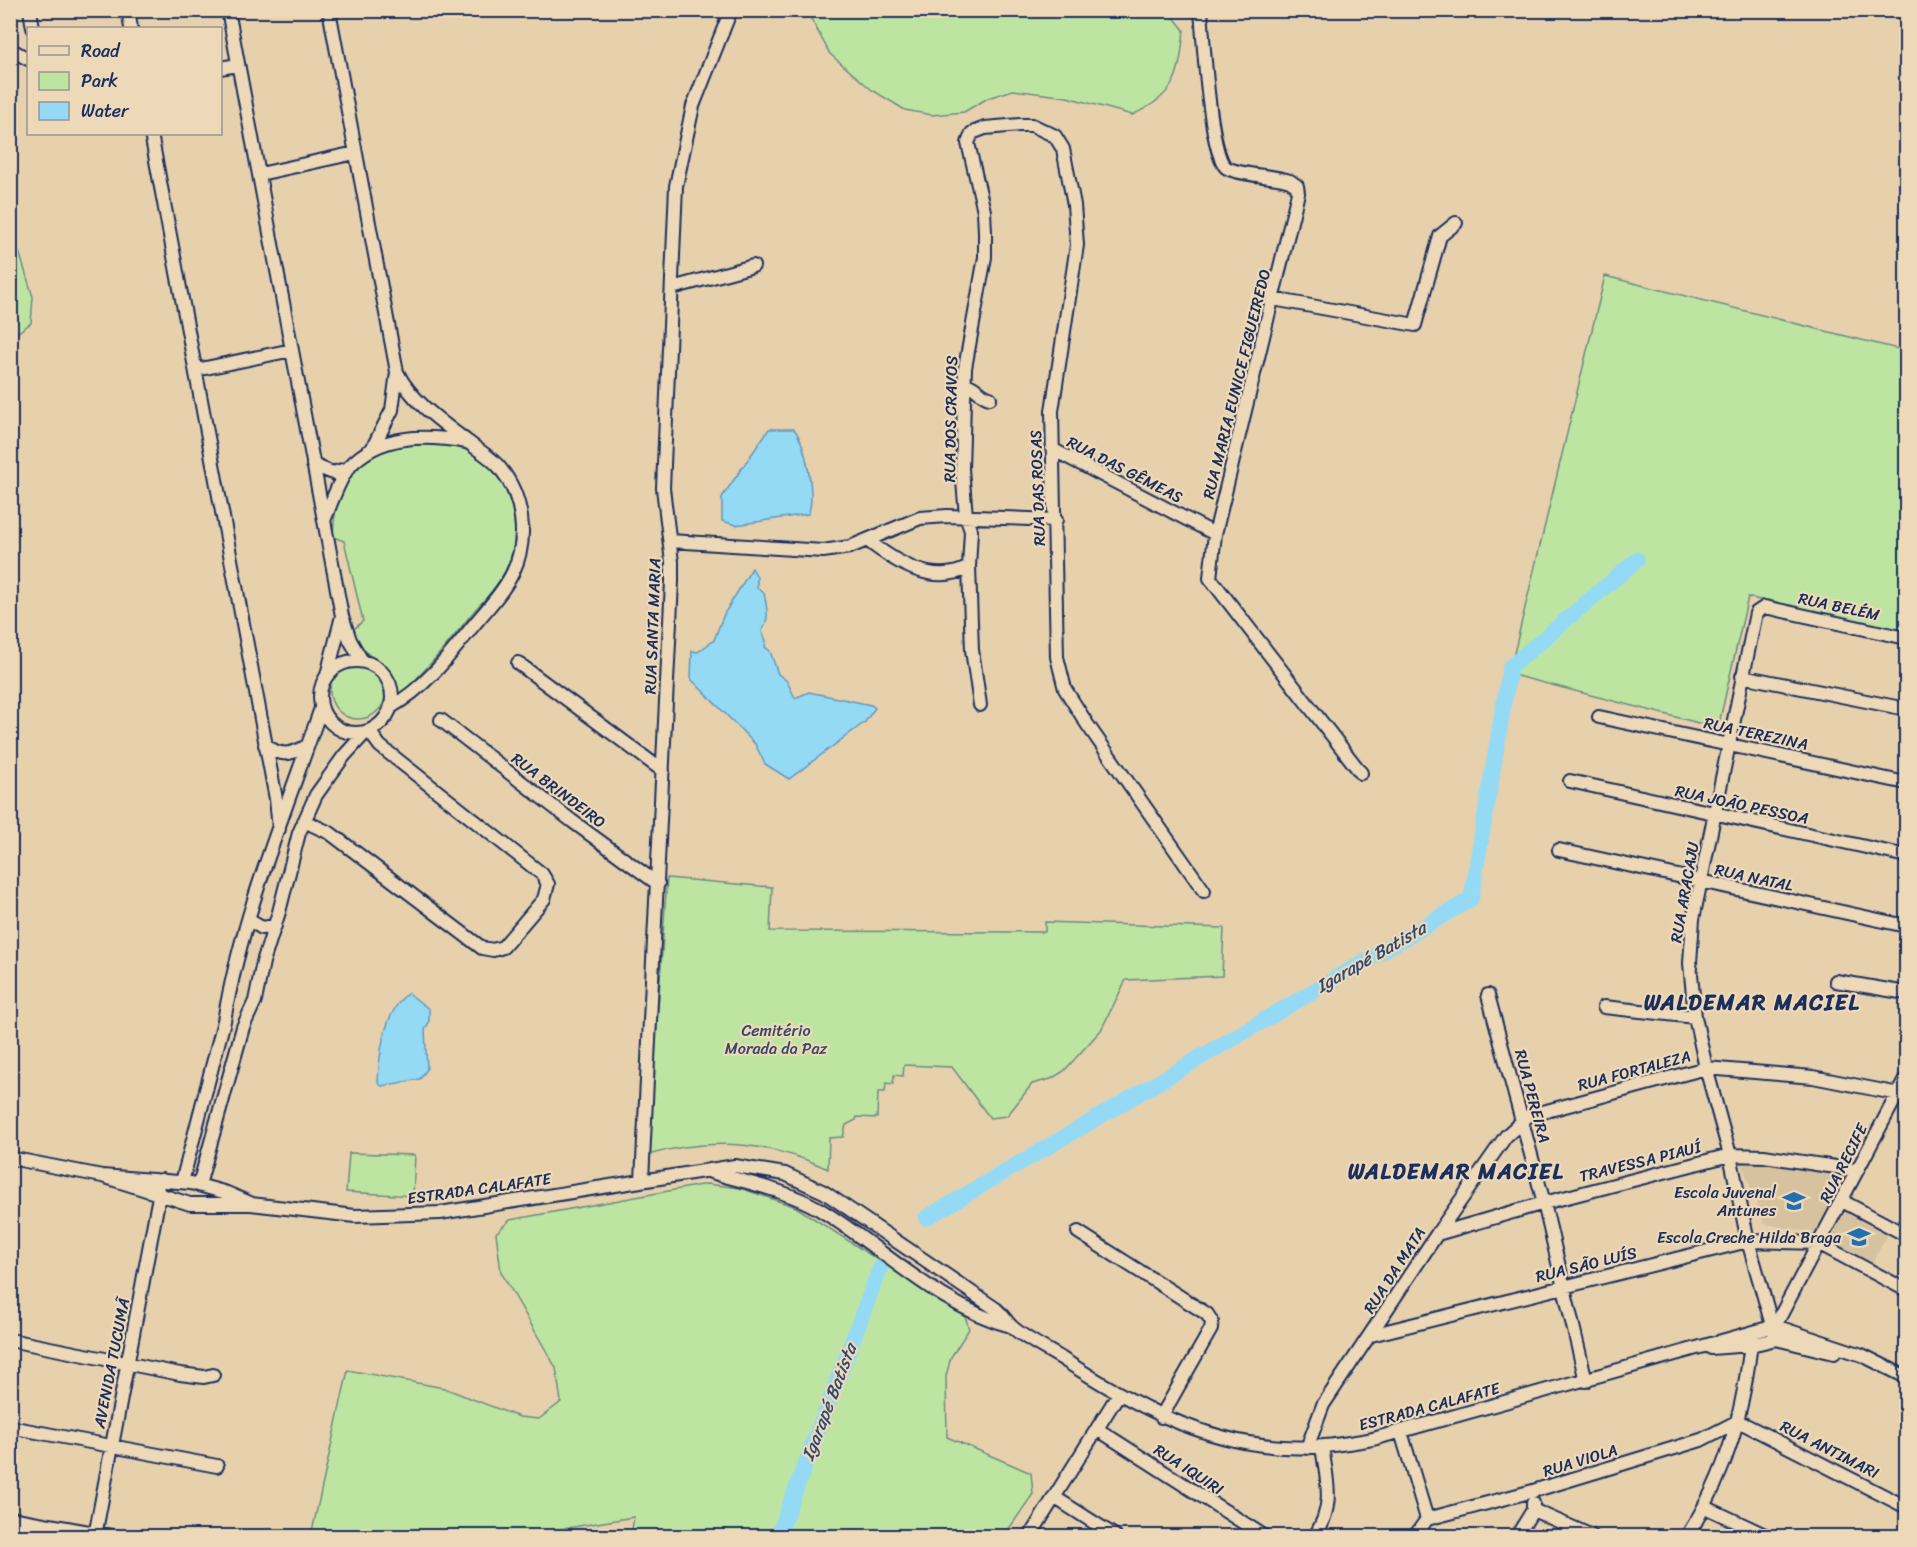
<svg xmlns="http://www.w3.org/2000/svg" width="1917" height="1547" font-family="Sriracha,sans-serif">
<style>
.built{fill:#d7c29f}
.green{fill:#bde5a1;stroke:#6c8a80;stroke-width:1.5}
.water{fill:#94daf5;stroke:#6496b9;stroke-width:1.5}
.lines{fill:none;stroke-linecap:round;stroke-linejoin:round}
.river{stroke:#94daf5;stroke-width:16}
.minor-casing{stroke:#1b2f5e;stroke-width:16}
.minor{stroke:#edd8b7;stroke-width:12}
.labels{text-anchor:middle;stroke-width:4.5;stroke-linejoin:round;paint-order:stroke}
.street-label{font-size:16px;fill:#1b2f5e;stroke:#edd8b7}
.park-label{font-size:16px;fill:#334a68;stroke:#edd8b7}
.poi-label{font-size:16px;fill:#1b2f5e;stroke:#edd8b7;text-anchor:end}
.water-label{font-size:18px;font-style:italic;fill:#2d4975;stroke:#edd8b7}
.district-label{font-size:22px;font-weight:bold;letter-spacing:1.5px;fill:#1b2f5e;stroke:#edd8b7}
</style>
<rect width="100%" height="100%" fill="#e7d1ad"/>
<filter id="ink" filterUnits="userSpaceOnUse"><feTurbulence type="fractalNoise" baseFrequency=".0167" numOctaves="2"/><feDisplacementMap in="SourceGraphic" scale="12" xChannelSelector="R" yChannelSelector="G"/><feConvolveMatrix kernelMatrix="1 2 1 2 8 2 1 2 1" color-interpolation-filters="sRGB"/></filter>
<g filter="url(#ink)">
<!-- built -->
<path class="built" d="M 1744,1160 L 1843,1173 L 1844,1178 L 1815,1233 L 1764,1224 L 1741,1162 Z
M 1846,1211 L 1888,1234 L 1872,1263 L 1829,1241 Z"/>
<!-- green -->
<path class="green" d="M 807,11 L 1169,11 L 1184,30 C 1179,77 1177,94 1132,115 L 1067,97 L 1013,90 L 988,98 L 964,112 L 932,115 L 905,110 L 872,90 L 830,54 Z
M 11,225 L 33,297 L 31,323 L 11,337 Z
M 1605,276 L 1906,351 L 1906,637 L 1748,597 L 1718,728 L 1509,674 Z
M 416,440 C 431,442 448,442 462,448 C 507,466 527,524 507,567 C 500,584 486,598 474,611 C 450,642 426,671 398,697 C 393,664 364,662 353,630 L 363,621 L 344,541 L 333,537 C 335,475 360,455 416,440 Z
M330 691a28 28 0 1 1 56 0a28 28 0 1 1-56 0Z
M 667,878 L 772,887 L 770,931 L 1045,932 L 1045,922 L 1224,928 L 1222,976 L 1126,980 L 1101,1030 L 1064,1071 L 1051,1079 L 1032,1084 L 1007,1116 L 990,1118 L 952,1067 L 904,1065 L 903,1076 L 894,1075 L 893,1084 L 886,1083 L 885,1092 L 878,1092 L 877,1118 L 857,1117 L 856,1120 L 846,1125 L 843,1137 L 829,1138 L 828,1169 C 770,1142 710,1137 648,1155 Z
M 349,1153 L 415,1155 L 413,1196 L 346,1192 Z
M 707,1184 L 740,1188 L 796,1207 L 965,1316 L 969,1329 L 951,1357 L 946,1376 L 947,1437 L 1031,1473 L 1033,1494 L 1004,1536 L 631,1536 L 634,1517 L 519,1536 L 311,1536 L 348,1370 L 444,1388 L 519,1417 L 539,1419 L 561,1402 L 556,1368 L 501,1272 L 496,1233 L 510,1220 Z"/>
<!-- water -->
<path class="water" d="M 769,429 L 794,429 C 806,444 816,497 808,514 L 736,525 L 722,521 L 722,497 Z
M 752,568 L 757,577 L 757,588 L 764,593 C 767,608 770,618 762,631 L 766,641 L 765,647 L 770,651 L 778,674 L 787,681 L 795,698 L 809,692 L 871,705 L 875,708 L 865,722 L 789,779 L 765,764 L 755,744 L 691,679 L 692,651 L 698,652 L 714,640 L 724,614 Z
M 408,993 L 429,1009 L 429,1022 L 425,1030 L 427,1069 L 420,1079 L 382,1086 L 378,1083 C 379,1054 384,1012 408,993 Z"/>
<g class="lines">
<!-- river -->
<path class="river" d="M 926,1218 L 1471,899 L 1510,667 L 1637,560
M 778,1536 L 880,1268"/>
<!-- minor casing -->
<g class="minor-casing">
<path id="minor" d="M 30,10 L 33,28
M 128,10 L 131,28
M 228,10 L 342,616 L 350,640 L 362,661
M 329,10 L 397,372 C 411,401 443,423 468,442 C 479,451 491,457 500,468 C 523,496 529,539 513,572 C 503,593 484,612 469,631 C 446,660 424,688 391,707
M 1201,10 C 1203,35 1210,159 1227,168 C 1243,176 1272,175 1290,181 L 1297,186 L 1298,193 L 1215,534 L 1210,578 L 1361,773
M 10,49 L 28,59
M 220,68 L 238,65
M 151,134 L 276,799 L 279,829
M 260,174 L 355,153
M 672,288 L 753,266
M 1273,299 L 1415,325 L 1440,236 L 1456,223
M 196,370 L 292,350
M 964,384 C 976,385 979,396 990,398
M 372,449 L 392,410 L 397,372
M 1052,449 L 1215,534
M 313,465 L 333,473 L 349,468
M 325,518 C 332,502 338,481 349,467 C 380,433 426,435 467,442
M 867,540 C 895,562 934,587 969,567
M 670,541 L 823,551 L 850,547 L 920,518 L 947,516 L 1056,520
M320 697a36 36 0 1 1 72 0a36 36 0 1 1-72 0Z
M 518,663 L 663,771
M 327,675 L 342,616
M 1742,676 L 1906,709
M 980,705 L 972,650 L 969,567 L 971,531 L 966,516 L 962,469 L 965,368 L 985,257 L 985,232 L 984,211 L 968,143 L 972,133 L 985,128 L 1020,125 L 1032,125 L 1055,136 L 1063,149 L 1074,205 L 1077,245 L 1052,411 L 1057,657 L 1065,689 L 1087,724 L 1204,891
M 1599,717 L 1906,783
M 441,720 L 572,821 L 658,884
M 265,745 C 281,757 290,755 307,746
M 1570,781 L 1906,856
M 304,821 L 330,833 L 482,948 L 493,950 L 503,947 L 544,899 L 548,884 L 542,874 L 380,746 L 369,731
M 1559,850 L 1906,926
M 249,920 L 262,928 L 275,926
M 1836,981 L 1906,993
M 1488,995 L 1544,1203 L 1586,1381
M 1604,1007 L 1695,1017
M 10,1158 L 102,1176 L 191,1183 L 227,1193 L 250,1203
M 711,1172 C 747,1183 786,1190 819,1209 C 882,1247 939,1307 1011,1326
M 102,1176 L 190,1204 L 251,1204 L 355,1216 L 440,1213 L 735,1166 L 785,1174 L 824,1192 L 996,1309 C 1002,1314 1006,1321 1011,1326 C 1025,1339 1045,1348 1061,1358 C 1129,1402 1199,1442 1283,1447 C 1314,1449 1343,1444 1373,1439 L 1775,1326 L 1862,1355 L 1906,1377
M 642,1180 L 672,582 L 672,562 L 663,488 L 676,186 L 693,106 L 731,10
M 182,1182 L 224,1021 C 242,914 286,810 321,708
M 199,1185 L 243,1027 L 255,1001 L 263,962 L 279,912 L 299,833 L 316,795 L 344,756 L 365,733
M 1842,1201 L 1906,1235
M 1078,1232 L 1207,1314 L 1212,1322 L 1211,1329 L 1161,1417
M 1437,1234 L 1544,1203 L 1730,1155 L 1764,1156 L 1855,1170
M 1775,1326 L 1906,1078
M 1371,1335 L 1748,1241 L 1818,1243 L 1906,1290
M 1776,1339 L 1748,1241 L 1730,1155 L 1706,1068 L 1695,1017 L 1690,963 L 1693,919 L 1756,613 L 1765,607 L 1906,638
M 10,1340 L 180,1374 L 204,1377 L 213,1375
M 1711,1348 L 1751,1345 L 1776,1339 L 1834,1353
M 10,1427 L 217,1466
M 1097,1429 L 1264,1536
M 1401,1432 L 1427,1519 L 1415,1536
M 1307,1448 L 1323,1405 L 1437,1234 L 1506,1136 L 1528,1116 L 1706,1068 L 1813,1077 L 1899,1094
M 1054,1497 L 1115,1536
M 1705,1507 L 1767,1536
M 1533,1510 L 1592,1536
M 10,1518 L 112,1536
M 1427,1519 L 1533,1491 L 1701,1440 L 1738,1421 L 1906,1507
M 95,1536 L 159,1196 L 157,1185 L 162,1180
M 1030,1536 L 1118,1395
M 1315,1536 C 1335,1505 1327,1482 1322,1447
M 1517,1536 L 1533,1510 L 1533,1503
M 1687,1536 C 1728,1472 1744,1410 1752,1334"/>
</g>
<!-- minor -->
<use href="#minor" class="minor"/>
</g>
</g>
<!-- icons -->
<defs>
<g id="school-bare" transform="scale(1.8)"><path d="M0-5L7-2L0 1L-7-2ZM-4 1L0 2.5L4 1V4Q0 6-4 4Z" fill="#1f6fb2" stroke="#edd8b7" stroke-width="2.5" paint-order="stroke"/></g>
</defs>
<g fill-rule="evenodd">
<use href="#school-bare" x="1794" y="1201"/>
<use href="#school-bare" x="1859" y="1237"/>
</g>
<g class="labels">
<!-- street labels -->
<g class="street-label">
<text transform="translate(1236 384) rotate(-76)" y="6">RUA MARIA EUNICE FIGUEIREDO</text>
<text transform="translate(950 419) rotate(-89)" y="6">RUA DOS CRAVOS</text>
<text transform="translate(1125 469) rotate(27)" y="6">RUA DAS GÊMEAS</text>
<text transform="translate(1037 488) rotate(-92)" y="6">RUA DAS ROSAS</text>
<text transform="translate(1839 606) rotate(12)" y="6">RUA BELÉM</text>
<text transform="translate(652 626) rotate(-88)" y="6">RUA SANTA MARIA</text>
<text transform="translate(1756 733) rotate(12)" y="6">RUA TEREZINA</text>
<text transform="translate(559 790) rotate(37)" y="6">RUA BRINDEIRO</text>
<text transform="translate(1742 804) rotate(12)" y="6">RUA JOÃO PESSOA</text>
<text transform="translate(1754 877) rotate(12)" y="6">RUA NATAL</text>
<text transform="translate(1684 892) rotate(-80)" y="6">RUA ARACAJU</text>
<text transform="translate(1634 1070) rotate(-15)" y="6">RUA FORTALEZA</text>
<text transform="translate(1533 1096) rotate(75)" y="6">RUA PEREIRA</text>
<text transform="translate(1640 1161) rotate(-14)" y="6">TRAVESSA PIAUÍ</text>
<text transform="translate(1843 1163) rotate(-63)" y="6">RUA RECIFE</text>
<text transform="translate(479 1188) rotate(-8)" y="6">ESTRADA CALAFATE</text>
<text transform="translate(1586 1264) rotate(-14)" y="6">RUA SÃO LUÍS</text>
<text transform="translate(1394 1270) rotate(-57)" y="6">RUA DA MATA</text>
<text transform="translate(111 1363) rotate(-79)" y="6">AVENIDA TUCUMÃ</text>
<text transform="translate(1429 1406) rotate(-15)" y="6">ESTRADA CALAFATE</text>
<text transform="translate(1830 1449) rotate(27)" y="6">RUA ANTIMARI</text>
<text transform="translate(1580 1460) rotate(-17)" y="6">RUA VIOLA</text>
<text transform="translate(1189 1469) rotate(33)" y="6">RUA IQUIRI</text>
</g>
<!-- park labels -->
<g class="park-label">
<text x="776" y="1036">Cemitério<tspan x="776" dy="18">Morada da Paz</tspan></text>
</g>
<!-- poi labels -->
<g class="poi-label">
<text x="1776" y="1198">Escola Juvenal<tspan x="1776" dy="18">Antunes</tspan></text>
<text x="1841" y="1243">Escola Creche Hilda Braga</text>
</g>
<!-- water labels -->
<g class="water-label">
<text transform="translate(1371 957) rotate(-30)" y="6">Igarapé Batista</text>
<text transform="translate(829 1402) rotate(-69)" y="6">Igarapé Batista</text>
</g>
<!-- district labels -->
<g class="district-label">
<text x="1752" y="1010">WALDEMAR MACIEL</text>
<text x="1456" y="1179">WALDEMAR MACIEL</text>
</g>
</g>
<!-- margin -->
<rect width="1917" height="1547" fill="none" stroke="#edd8b7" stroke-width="36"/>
<rect x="18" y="18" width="1881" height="1511" fill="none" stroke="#1b2f5e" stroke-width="2" filter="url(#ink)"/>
<!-- legend -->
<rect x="27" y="27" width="195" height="108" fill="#edd8b7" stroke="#999493" stroke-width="1.5"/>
<rect x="39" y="46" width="30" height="9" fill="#edd8b7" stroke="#999493" stroke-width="1.5"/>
<text x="81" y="57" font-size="18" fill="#1b2f5e">Road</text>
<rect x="39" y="72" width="30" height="18" fill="#bde5a1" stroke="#999493" stroke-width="1.5"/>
<text x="81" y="87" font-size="18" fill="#1b2f5e">Park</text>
<rect x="39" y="102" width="30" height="18" fill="#94daf5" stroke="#999493" stroke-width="1.5"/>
<text x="81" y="117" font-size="18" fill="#1b2f5e">Water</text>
</svg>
